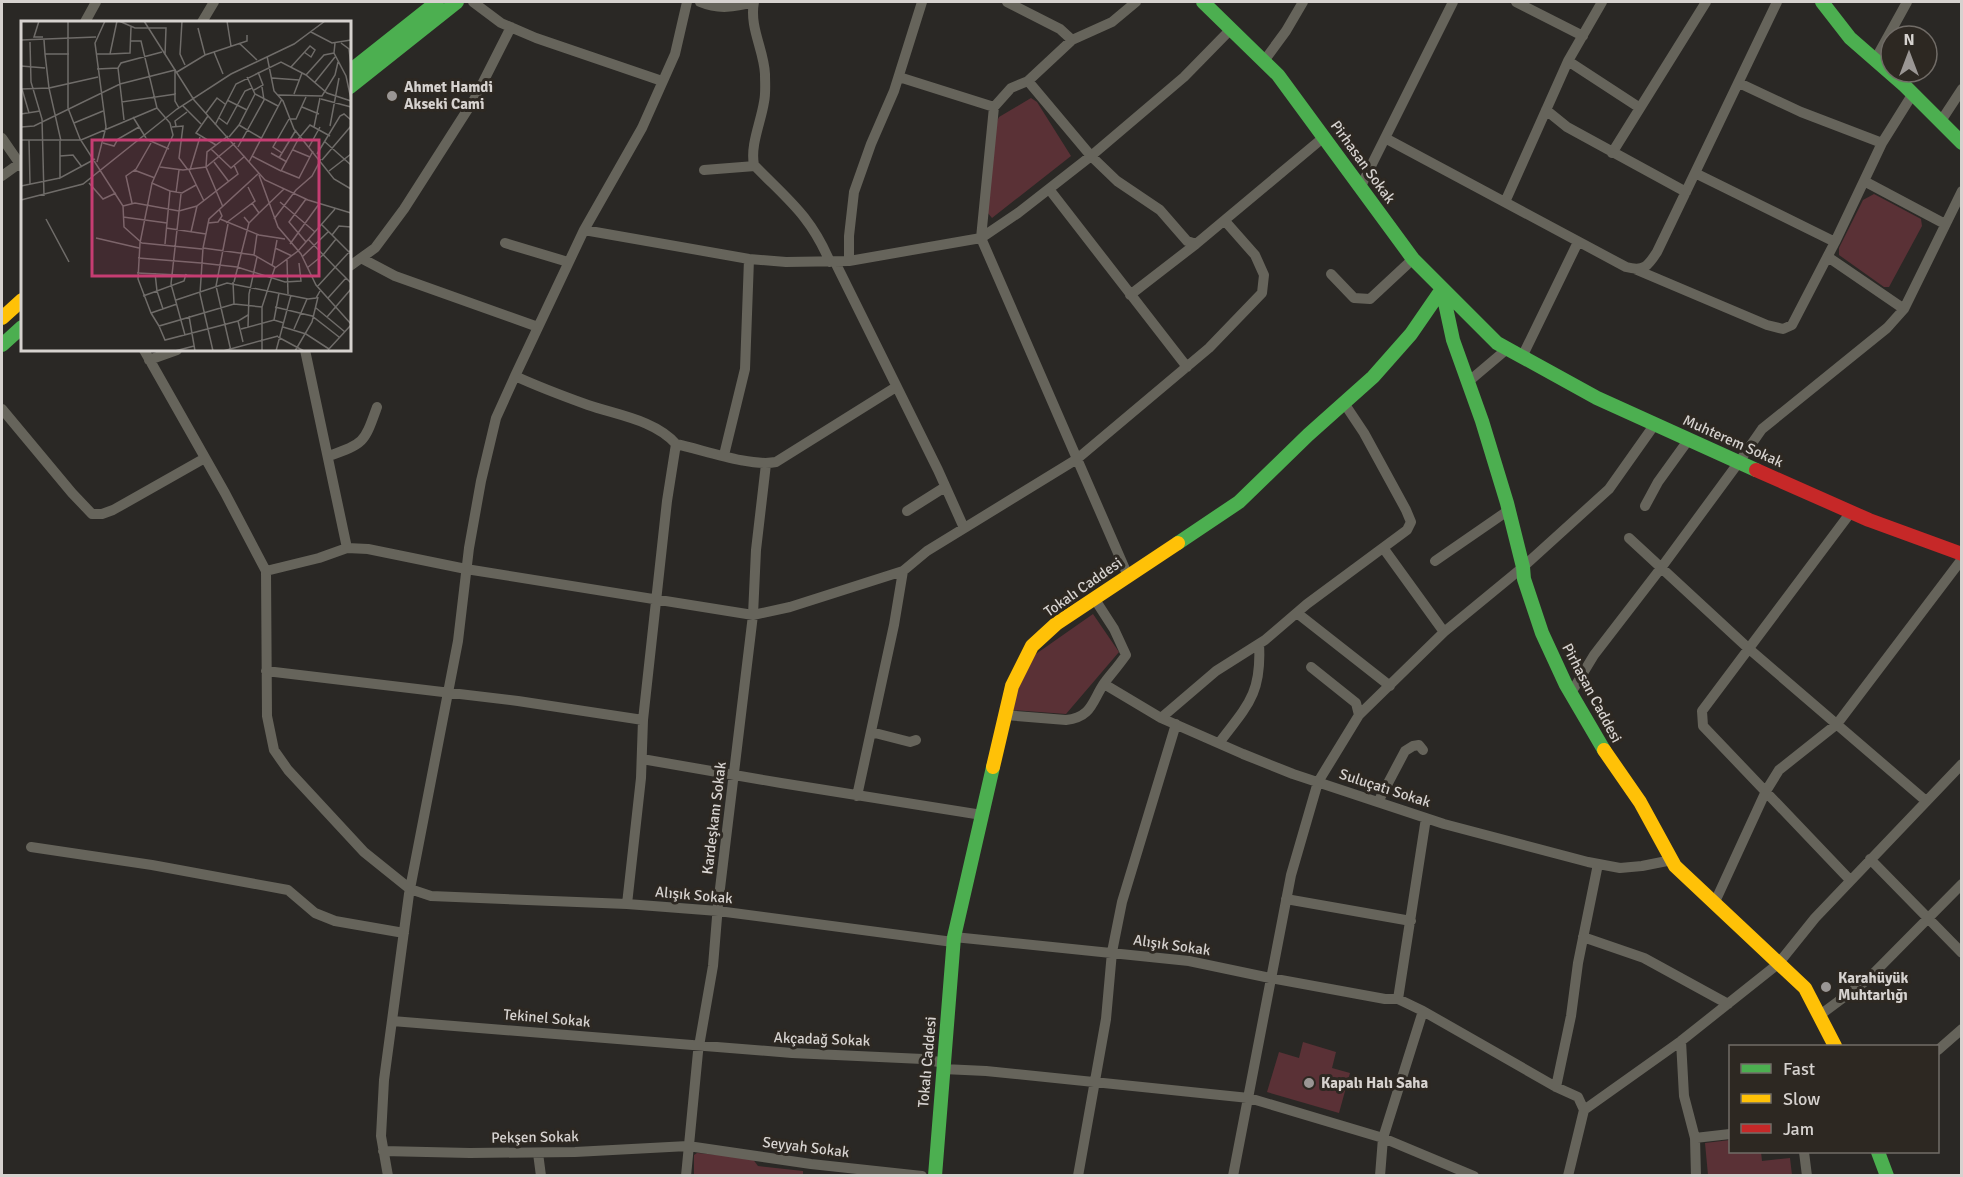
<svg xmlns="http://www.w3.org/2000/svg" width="1963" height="1177" font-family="Signika,sans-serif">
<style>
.green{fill:#5a3136}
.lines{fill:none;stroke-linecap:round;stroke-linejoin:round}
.street{stroke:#66645b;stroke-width:10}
.fast{stroke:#4caf50;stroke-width:14}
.slow{stroke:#ffc107;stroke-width:14}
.jam{stroke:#c62828;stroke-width:14}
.poi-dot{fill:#9a9694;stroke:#2d2822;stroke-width:2}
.labels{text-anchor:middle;stroke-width:6;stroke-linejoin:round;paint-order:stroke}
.poi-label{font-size:15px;font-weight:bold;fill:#d6d2cf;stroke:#2d2822;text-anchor:start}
.street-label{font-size:15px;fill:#d6d2cf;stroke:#2d2822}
.inset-road{fill:none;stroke:#6f6c69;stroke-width:1.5}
.view{fill:#c63d72;fill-opacity:0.15;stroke:#c63d72;stroke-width:3}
.inset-edge{fill:none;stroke:#d6d2cf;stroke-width:3}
</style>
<rect width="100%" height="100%" fill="#2a2825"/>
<!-- green -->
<path class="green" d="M 1031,98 L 1037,102 L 1071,156 L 992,218 L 987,212 L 996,123 L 999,117 Z
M 1874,194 L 1921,219 L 1922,226 L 1889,287 L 1884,287 L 1839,255 L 1839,248 L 1863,200 Z
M 1093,614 L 1119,652 L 1066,714 L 1013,710 L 1019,683 L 1033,656 Z
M 1303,1042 L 1336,1052 L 1332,1068 L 1350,1073 L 1339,1113 L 1267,1092 L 1279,1052 L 1299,1058 Z
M 1730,1140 L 1730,1152 L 1761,1152 L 1762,1161 L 1790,1158 L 1792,1175 L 1708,1175 L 1705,1143 Z
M 697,1153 L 752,1158 L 758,1166 L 803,1171 L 803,1176 L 694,1176 L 694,1155 Z"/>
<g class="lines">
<!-- street -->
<path class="street" d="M 473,2 L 501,23 L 536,38 L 662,81
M 700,2 C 719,10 735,7 754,2
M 754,2 C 749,27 764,50 765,74 C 765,83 766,93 764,102 C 761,122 750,145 754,165 C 788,200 810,215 830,262
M 1007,2 L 1060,29 L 1072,40
M 1516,2 L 1583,36
M 1602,2 L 1568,61 L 1640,108
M 85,22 L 96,2
M 202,22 L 214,2
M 1875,60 L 1907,2
M 1264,61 L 1286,31 L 1303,2
M 899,77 L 994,107
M 1028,81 L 1091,156 L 1117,181 L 1160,210 L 1187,241 L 1196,244 L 1324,137
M 1739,83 L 1801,112 L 1882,143
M 1546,110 L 1567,127 L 1686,192
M 1941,121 L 1962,89
M 2,138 L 22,167
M 1385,138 L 1626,267 C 1644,272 1648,266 1657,252 L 1777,2
M 1612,153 L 1706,2
M 704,170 L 755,166
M 1695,173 L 1835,242
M 2,176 L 20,163
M 1864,181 L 1945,224
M 1361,186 L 1453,2
M 1049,189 L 1187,367
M 1505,202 L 1568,61
M 584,230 L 749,259 L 786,262 L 849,261 L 981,238 L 1018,213 L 1091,156 L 1184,77 L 1231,29
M 505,243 L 568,262
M 1828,257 L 1904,309
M 361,258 L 395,276 L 538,327
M 849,261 L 849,236 L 854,192 L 871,144 L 894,91 L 922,2
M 835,262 L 938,470 L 964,528
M 350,266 L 375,248 L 404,209 L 475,98 L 511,27
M 1637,270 L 1767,325 L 1783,329 L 1792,325 L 1835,242 L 1882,143 L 1912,95
M 1331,274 L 1354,298 L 1370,299 L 1413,259
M 1130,295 L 1196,244
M 144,350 L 225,493 L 266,571 L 267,716 L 274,750 L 288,770 L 364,852 L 410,889 L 431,896 L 627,904 L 718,911 L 953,942
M 305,350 L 347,548
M 1522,357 L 1578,242
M 149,360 L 177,350
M 515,376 L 584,230 L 642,128 L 675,54 L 687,2
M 1468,382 L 1507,349
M 2,409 L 72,493 L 92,514 L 102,514 L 113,510 L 205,458
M 676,444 C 704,450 750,467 776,462 L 896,387
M 724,455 L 745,369 L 749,259
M 329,456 C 365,443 364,443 377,407
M 1645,506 L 1658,482 L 1689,439
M 907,511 L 945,487
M 1629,538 L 1748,648 L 1926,801
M 1435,561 L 1509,510
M 266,571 L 319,558 L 347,548 L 368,549 L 466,569 L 753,615 L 790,607 L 903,571
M 1128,576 L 981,238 L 994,107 L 1011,88 L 1028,81 L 1072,40 L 1112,22 L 1136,2
M 1297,613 L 1390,686
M 1444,632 L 1523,567 L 1609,489 L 1655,424
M 266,671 L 518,701 L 643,720
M 1104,684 L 1161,718 L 1243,754 L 1293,774 L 1444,824 L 1588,862 L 1620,868 L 1642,866 L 1672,860
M 1571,693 L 1594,655 L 1661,568 L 1739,462 L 1762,429 L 1887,328 L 1904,309 L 1962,191
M 1005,715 L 1066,720 C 1093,717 1092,700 1105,682 C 1112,673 1119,665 1126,655 L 1114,629 L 1094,598
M 1359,715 L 1444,632 L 1384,549
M 1161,718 L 1216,671 L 1265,640 L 1307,604 L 1407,530 L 1411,522 L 1406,510 L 1364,433 L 1344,403
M 871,732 L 910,742 L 916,740
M 1219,743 C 1247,706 1262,694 1259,644
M 642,759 L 781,783 L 982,815
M 857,796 L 894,625 L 903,571 L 927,551 L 1077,459 L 1209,348 L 1262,293 L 1264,275 L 1255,255 L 1225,221
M 1378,802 L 1405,751 L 1413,746 L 1419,745 L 1423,750
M 31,847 L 152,865 L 288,890 L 315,913 L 335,921 L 404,933
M 1870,859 L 1962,953
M 1850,880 L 1703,726 L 1702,711 L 1851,512
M 1286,899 L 1411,921
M 1714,904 L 1766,791 L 1779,770 L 1837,724 L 1962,559
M 954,937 L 1189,961 L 1270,978 L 1385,999 L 1398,999 L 1423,1011 L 1556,1087 L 1578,1097 L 1584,1110 L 1568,1176
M 1583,937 L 1644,958 L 1728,1004
M 1398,999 L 1426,818
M 1820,1015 L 1867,980 L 1962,884
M 392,1021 L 792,1053 L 923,1059 L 944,1063
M 1681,1041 L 1684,1096 L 1695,1138 L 1696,1176
M 1938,1050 L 1962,1029
M 943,1069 L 986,1071 L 1249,1098 L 1383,1138 L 1474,1176
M 1556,1087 L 1571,1016 L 1578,963 L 1598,864
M 1584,1110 L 1681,1041 L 1778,964 L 1815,918 L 1962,764
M 1695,1138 L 1730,1134
M 383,1151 L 470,1153 L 575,1152 L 688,1146 L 811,1164 L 922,1176
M 1804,1152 L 1807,1176
M 538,1153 L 541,1176
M 388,1176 L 381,1136 L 384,1080 L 409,894 L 458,641 L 469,548 L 481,481 L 496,418 L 515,376 C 539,387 563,396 588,405 C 617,415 655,420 676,444 L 667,501 L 643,720 L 641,778 L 627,904
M 686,1176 L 698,1052 L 713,966 L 718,905 L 753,615 L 756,550 L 766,464
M 1078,1176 L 1106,1019 L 1112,952 L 1122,902 L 1176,724
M 1233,1176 L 1291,875 L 1318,782 L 1359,715 L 1356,703 L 1311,667
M 1380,1176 L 1383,1138 L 1423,1011"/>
<!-- fast -->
<path class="fast" d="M 1203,2 L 1278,75 L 1413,259 L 1497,343 L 1597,398 L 1756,470
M 1822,2 L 1850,38 L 1905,86 L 1962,143
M 350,71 L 437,2
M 350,87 L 457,2
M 1442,289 L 1453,340 L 1482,421 L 1507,503 L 1523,567 L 1524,579 L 1542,633 L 1566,685 L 1604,750
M 2,345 L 22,327
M 1178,543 L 1239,502 L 1308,435 L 1373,377 L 1411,334 L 1442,289
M 1878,1152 L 1887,1176
M 935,1176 L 954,937 L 993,767"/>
<!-- slow -->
<path class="slow" d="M 2,318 L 22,300
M 1604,750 L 1640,802 L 1675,866 L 1805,988 L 1835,1046
M 993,767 L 1012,686 L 1032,646 L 1056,624 L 1178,543"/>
<!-- jam -->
<path class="jam" d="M 1756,470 L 1869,520 L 1962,554"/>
</g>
<!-- markers -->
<g class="poi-dot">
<circle cx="392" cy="96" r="6"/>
<circle cx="1826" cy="987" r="6"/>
<circle cx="1309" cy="1083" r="6"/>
</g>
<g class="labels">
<!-- poi labels -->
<g class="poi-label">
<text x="404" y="92">Ahmet Hamdi<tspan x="404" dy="17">Akseki Cami</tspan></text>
<text x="1838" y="983">Karahüyük<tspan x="1838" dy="17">Muhtarlığı</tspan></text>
<text x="1321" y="1088">Kapalı Halı Saha</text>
</g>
<!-- street labels -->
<g class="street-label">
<text transform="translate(1363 162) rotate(54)" y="5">Pirhasan Sokak</text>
<text transform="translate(1733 441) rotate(24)" y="5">Muhterem Sokak</text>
<text transform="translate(1083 587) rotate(-35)" y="5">Tokalı Caddesi</text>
<text transform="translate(1592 693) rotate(62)" y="5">Pirhasan Caddesi</text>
<text transform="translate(1385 788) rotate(18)" y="5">Suluçatı Sokak</text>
<text transform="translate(714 818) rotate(-83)" y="5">Kardeşkanı Sokak</text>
<text transform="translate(694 895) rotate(5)" y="5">Alışık Sokak</text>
<text transform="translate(1172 945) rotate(8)" y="5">Alışık Sokak</text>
<text transform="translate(547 1018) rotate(5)" y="5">Tekinel Sokak</text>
<text transform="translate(822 1039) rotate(2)" y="5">Akçadağ Sokak</text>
<text transform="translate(927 1062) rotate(-85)" y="5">Tokalı Caddesi</text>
<text transform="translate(535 1137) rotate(-1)" y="5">Pekşen Sokak</text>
<text transform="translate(806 1147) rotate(7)" y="5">Seyyah Sokak</text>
</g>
</g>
<!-- overview -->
<g transform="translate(21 21)">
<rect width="330" height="330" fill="#2a2825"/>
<path class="inset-road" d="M 18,0 L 13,16 L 22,16M 47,0 L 47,87 L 59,118 L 102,185 L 103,206 L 121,222 L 181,228M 98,0 L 114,7 L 145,7 L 144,34M 123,0 L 173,79 L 244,159 L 287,179 L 330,192M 161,0 L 159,33 L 164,44M 206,0 L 210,25M 177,7 L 184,34M 290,11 L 311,22 L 330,19M 0,19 L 75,16M 23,19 L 24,33 L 48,33M 110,20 L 120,20 L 136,87M 9,21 L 10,61 L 21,98 L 23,175M 218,22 L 236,39M 314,22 L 313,32 L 325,55 L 330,78M 320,22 L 328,28 L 330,45M 193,31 L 202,53M 24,33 L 28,67 L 77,56M 75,33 L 89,33 L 96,0M 89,33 L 109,32 L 110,6M 246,35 L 253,70 L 262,80 L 273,108 L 313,158 L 330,168M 0,45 L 24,47M 270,46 L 289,25 L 294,29 L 290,36 L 283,31M 97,47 L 101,81 L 155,73M 76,48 L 97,47 L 100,42 L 141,31M 156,51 L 184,34 L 226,20 L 226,14M 285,54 L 303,34 L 313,32M 226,56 L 234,73 L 257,85M 251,57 L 278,59M 294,61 L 314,36M 0,68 L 28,67 L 40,120M 1,68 L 8,92M 233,69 L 242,64 L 237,51M 273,73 L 281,52M 257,74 L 301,75 L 314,54 L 317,41M 300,78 L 330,86M 206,79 L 226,89M 101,81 L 103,99M 162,85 L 180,103M 281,86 L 298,93M 185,92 L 196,77 L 204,83M 0,93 L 19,90M 187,95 L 175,112 L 195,124M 112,96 L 125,117M 198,97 L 206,103 L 224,70 L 231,67M 269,98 L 275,98 L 285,76M 53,102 L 82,90M 194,104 L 215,63 L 260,41 L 285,54 L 306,72 L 330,80M 218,104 L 240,117M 155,105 L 154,100 L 166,91M 309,105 L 318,57M 0,106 L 13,105 L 99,63 L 154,49 L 154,80 L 158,87M 151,106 L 162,105 L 158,137 L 167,149M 293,106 L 299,77M 208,116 L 218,104 L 234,73M 279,116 L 289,104 L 309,115M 125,118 L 148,128M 0,119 L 60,119 L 136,87 L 149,102 L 152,114 L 131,162M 8,119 L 9,163M 39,120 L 39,157 L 74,138M 303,120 L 330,144M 82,122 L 93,125 L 97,118 L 118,106M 217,126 L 243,79 L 241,66M 288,126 L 299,106M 190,128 L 210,147 L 224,135M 272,129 L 289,136M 250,132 L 266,141M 261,132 L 252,126 L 268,98M 296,133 L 319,95 L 323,93 L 330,99M 39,135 L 52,134 L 61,146M 231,135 L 260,150 L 279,115M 258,137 L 275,109M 301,139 L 330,105M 76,141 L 85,106 L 74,22 L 84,0M 193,141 L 208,161M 228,141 L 261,78M 139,146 L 162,149 L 185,146 L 214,122M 113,149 L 134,157M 168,149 L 183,180M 169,149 L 179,116M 261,150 L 278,157 L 292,130M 308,150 L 330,133M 238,154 L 257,206 L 280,233 L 295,264 L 330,303M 68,162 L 82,178 L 95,172M 0,165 L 39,157M 149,170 L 161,172 L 175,164M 155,172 L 158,149M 160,173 L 150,263 L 164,314M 0,179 L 62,163 L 156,88 L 210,53 L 273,23 L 304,0M 259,181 L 294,211M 111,182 L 105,155 L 115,148 L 130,122M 102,185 L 114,182 L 158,190 L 176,185M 202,186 L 185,146 L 186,131 L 207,115M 238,192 L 263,168M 102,196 L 146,202M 25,198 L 48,241M 199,198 L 238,214 L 264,218M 253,198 L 275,169 L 291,155 L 300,138M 187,202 L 197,201 L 201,195 L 198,188M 205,202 L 234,180 L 227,166M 228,202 L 238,192 L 231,182M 207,203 L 195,265 L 210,330M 301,204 L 330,233M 145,207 L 185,213M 170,211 L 176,185 L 217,153 L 213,144M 311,214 L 318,205 L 330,206M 75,217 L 118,227M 287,218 L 314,246M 285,221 L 268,201 L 285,178M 144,223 L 149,170 L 131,162 L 119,222 L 117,258 L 130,292 L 156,283M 269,223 L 298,183M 182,227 L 233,234 L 254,246 L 241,286 L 241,330M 254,227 L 271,235M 233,234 L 236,213M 302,234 L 315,218M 281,236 L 307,211M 117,237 L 180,242M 266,239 L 267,273M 180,242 L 216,246 L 264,261 L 280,260 L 278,242M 251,245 L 256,219M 314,246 L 330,262M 254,247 L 277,230 L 314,188M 286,247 L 302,234M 116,252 L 179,255M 134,252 L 136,270 L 163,260 L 165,253M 212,261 L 213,283M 213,261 L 228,202 L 223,196M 296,266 L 330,229M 122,275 L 136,270 L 142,288M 307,277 L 325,257M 155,279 L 206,262 L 287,278 L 295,277 L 299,270M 254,286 L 291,295 L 318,316M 295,287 L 324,311M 130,292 L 138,305 L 213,283 L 241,286M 168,295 L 174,330M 306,296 L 330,268M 253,299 L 258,272M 138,305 L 144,319 L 217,300M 227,306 L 228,273 L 236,236M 262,306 L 285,313 L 308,328M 220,308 L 253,299 L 263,302M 273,308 L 286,278M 257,316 L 283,330M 222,321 L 217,300 L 227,294M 307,329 L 330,304M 154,330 L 173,325M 192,330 L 179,273 L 182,227 L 188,198 L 238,152M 202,330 L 257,315M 255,330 L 270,274M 274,330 L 291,301 L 297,276"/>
<path class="view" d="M 71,119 L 298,119 L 298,255 L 71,255 Z"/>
<rect width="330" height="330" class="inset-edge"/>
</g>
<!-- border -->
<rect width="1963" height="1177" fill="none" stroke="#d6d2cf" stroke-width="6"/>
<!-- legend -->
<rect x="1729" y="1045" width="210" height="108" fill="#2d2822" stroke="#716c67" stroke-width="1.5"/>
<rect x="1741" y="1064" width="30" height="9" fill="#4caf50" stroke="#716c67" stroke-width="1.5"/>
<text x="1783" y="1075" font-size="18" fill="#d6d2cf">Fast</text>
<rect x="1741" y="1094" width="30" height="9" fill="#ffc107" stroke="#716c67" stroke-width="1.5"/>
<text x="1783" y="1105" font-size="18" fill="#d6d2cf">Slow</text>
<rect x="1741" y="1124" width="30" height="9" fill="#c62828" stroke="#716c67" stroke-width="1.5"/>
<text x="1783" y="1135" font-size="18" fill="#d6d2cf">Jam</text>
<!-- north arrow -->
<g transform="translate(1909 54)"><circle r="28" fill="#2d2822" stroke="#716c67" stroke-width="1.5"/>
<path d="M0-4.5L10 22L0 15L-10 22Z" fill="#9a9694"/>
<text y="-9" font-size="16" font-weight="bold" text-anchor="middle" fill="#d6d2cf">N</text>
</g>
</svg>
